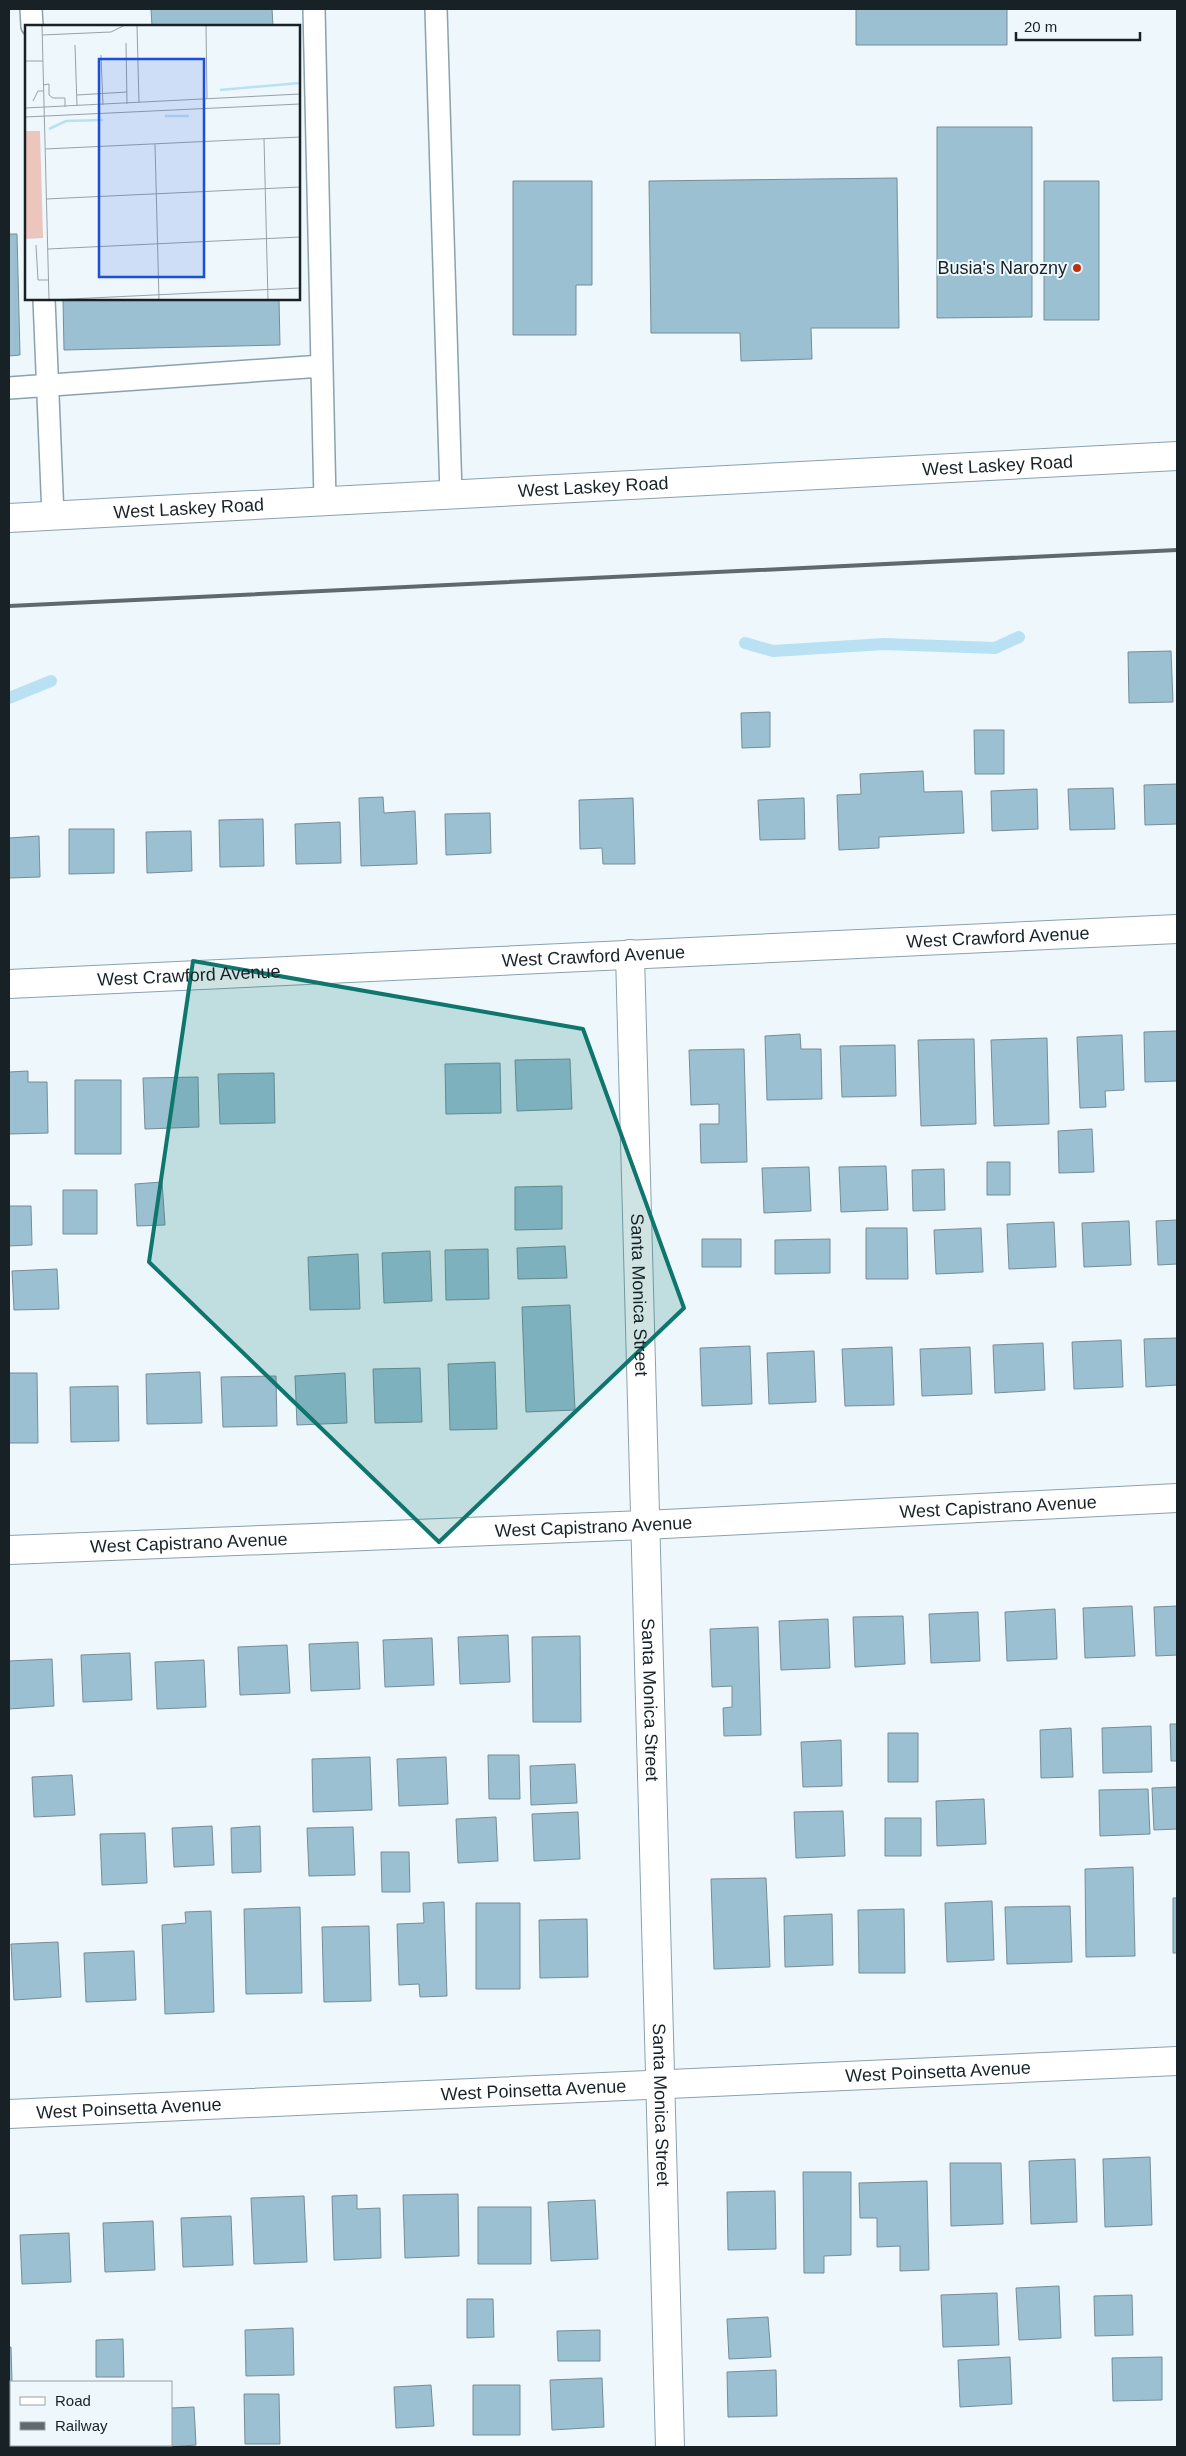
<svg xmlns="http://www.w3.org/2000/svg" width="1186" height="2456" font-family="Helvetica,sans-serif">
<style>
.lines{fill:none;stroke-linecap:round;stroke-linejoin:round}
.stream{stroke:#bae1f3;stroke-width:12}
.building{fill:#9ac0d2;stroke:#768d98}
.service-casing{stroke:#8ba2ad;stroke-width:24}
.minor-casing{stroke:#8ba2ad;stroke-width:30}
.secondary-casing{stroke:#8ba2ad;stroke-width:30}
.service{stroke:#fff;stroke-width:21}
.minor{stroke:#fff;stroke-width:28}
.secondary{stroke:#fff;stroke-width:28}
.rail{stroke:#606a6e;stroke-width:4}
.marked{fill:#0f766e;fill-opacity:0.2;stroke:#0f766e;stroke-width:4;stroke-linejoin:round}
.poi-dot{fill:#bc3112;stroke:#edf7fc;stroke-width:2}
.labels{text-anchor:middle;stroke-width:4;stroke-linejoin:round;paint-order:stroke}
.poi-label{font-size:18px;fill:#182226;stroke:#edf7fc;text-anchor:end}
.street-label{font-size:18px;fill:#182226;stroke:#edf7fc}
.inset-river{fill:none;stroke:#bae1f3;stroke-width:2.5}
.inset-road{fill:none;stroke:#98a2a6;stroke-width:1}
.view{fill:#1d4ed8;fill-opacity:0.15;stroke:#1d4ed8;stroke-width:2.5}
.inset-edge{fill:none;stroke:#182226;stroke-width:2.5}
</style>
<rect width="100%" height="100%" fill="#edf7fc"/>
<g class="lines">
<!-- stream -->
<path class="stream" d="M 745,643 L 773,651 L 884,644 L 995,648 L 1019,637
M 9,698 L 51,681"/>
</g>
<!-- building -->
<path class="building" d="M 151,9 L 272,9 L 273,26 L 152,26 Z
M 856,9 L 1007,9 L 1007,45 L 856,45 Z
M 937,127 L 1032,127 L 1032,317 L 937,318 Z
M 897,178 L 899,328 L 811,328 L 812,359 L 741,361 L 740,333 L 651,333 L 649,181 Z
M 513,181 L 592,181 L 592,285 L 576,285 L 576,335 L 513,335 Z
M 1044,181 L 1099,181 L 1099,320 L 1044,320 Z
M 9,234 L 17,234 L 20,355 L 9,356 Z
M 63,299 L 279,299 L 280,345 L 64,350 Z
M 1171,651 L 1173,702 L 1129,703 L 1128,652 Z
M 770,712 L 770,747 L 742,748 L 741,713 Z
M 974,730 L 1004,730 L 1004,774 L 975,774 Z
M 923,771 L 924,792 L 962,791 L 964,833 L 879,837 L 879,848 L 839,850 L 837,795 L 861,794 L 860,774 Z
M 1177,784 L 1177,824 L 1145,825 L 1144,785 Z
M 1113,788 L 1115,829 L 1070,830 L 1068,789 Z
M 1037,789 L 1038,829 L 992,831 L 991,791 Z
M 383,797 L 384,813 L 415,811 L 417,864 L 361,866 L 359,798 Z
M 633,798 L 635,864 L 603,864 L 602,848 L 580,849 L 579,800 Z
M 804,798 L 805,839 L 760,840 L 758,800 Z
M 490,813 L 491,853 L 446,855 L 445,814 Z
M 263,819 L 264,866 L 220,867 L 219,820 Z
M 340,822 L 341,863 L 296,864 L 295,824 Z
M 69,829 L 114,829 L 114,873 L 69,874 Z
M 191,831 L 192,871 L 147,873 L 146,832 Z
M 39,836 L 40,877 L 9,878 L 9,838 Z
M 1177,1031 L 1177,1081 L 1145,1082 L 1144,1032 Z
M 800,1034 L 801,1049 L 821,1049 L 822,1099 L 767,1100 L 765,1036 Z
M 1122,1035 L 1124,1090 L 1105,1091 L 1106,1107 L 1080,1108 L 1077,1037 Z
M 1047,1038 L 1049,1124 L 994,1126 L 991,1040 Z
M 974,1039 L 976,1124 L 921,1126 L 918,1040 Z
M 895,1045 L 896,1096 L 842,1097 L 840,1046 Z
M 744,1049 L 747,1162 L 701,1163 L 700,1124 L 719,1124 L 719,1104 L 691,1105 L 689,1050 Z
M 570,1059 L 572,1109 L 517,1111 L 515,1060 Z
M 500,1063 L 501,1113 L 446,1114 L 445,1064 Z
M 28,1071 L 28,1082 L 47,1082 L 48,1133 L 9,1134 L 9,1072 Z
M 274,1073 L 275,1123 L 220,1124 L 218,1074 Z
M 198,1077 L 199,1127 L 145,1129 L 143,1078 Z
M 75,1080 L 121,1080 L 121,1154 L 75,1154 Z
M 1092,1129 L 1094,1172 L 1059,1173 L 1058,1131 Z
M 987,1162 L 1010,1162 L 1010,1195 L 987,1195 Z
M 886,1166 L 888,1210 L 841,1212 L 839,1167 Z
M 809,1167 L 811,1211 L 764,1213 L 762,1168 Z
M 944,1169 L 945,1210 L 913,1211 L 912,1170 Z
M 162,1182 L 165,1225 L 137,1226 L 135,1184 Z
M 562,1186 L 562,1229 L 515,1230 L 515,1187 Z
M 63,1190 L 97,1190 L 97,1234 L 63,1234 Z
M 9,1206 L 31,1206 L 32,1245 L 9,1246 Z
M 1177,1220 L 1177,1264 L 1158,1265 L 1156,1221 Z
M 1129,1221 L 1131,1265 L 1084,1267 L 1082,1223 Z
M 1054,1222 L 1056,1267 L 1009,1269 L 1007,1224 Z
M 866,1228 L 907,1228 L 908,1279 L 866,1279 Z
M 981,1228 L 983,1272 L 936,1274 L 934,1230 Z
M 702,1239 L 741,1239 L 741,1267 L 702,1267 Z
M 830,1239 L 830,1273 L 775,1274 L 775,1240 Z
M 565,1246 L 567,1278 L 518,1279 L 517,1248 Z
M 488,1249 L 489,1299 L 446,1300 L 445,1250 Z
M 430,1251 L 432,1301 L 384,1303 L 382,1253 Z
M 358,1254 L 360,1309 L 310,1310 L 308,1257 Z
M 57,1269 L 59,1309 L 14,1310 L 12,1271 Z
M 570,1305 L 575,1410 L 526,1412 L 522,1307 Z
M 1177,1338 L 1177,1385 L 1146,1387 L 1144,1339 Z
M 1121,1340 L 1123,1387 L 1074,1389 L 1072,1342 Z
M 1043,1343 L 1045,1390 L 995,1393 L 993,1345 Z
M 750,1346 L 752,1404 L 702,1406 L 700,1348 Z
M 892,1347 L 894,1405 L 845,1406 L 842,1349 Z
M 970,1347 L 972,1394 L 922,1396 L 920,1349 Z
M 814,1351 L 816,1402 L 769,1404 L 767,1353 Z
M 495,1362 L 497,1429 L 450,1430 L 448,1364 Z
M 420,1368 L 422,1422 L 375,1423 L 373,1369 Z
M 200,1372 L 202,1423 L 147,1424 L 146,1374 Z
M 9,1373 L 37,1373 L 38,1443 L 9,1443 Z
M 345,1373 L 347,1423 L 297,1425 L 295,1376 Z
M 276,1376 L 277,1426 L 223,1427 L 221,1377 Z
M 118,1386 L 119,1441 L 71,1442 L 70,1387 Z
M 1132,1606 L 1135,1656 L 1085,1658 L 1083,1608 Z
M 1177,1606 L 1177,1655 L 1156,1656 L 1154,1607 Z
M 1055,1609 L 1057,1659 L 1007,1661 L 1005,1612 Z
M 978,1612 L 980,1661 L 931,1663 L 929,1614 Z
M 903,1616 L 905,1664 L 855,1667 L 853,1617 Z
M 828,1619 L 830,1668 L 781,1670 L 779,1621 Z
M 758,1627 L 761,1735 L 724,1736 L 723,1708 L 732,1707 L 732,1686 L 712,1687 L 710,1629 Z
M 508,1635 L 510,1682 L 460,1684 L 458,1637 Z
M 580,1636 L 581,1722 L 533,1722 L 532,1637 Z
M 432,1638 L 434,1685 L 385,1687 L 383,1640 Z
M 358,1642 L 360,1689 L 311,1691 L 309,1644 Z
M 287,1645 L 290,1693 L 240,1695 L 238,1647 Z
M 130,1653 L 132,1700 L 83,1702 L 81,1655 Z
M 52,1659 L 54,1706 L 9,1709 L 9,1661 Z
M 204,1660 L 206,1707 L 157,1709 L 155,1662 Z
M 1170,1724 L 1177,1724 L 1177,1761 L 1171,1761 Z
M 1151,1726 L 1152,1772 L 1103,1773 L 1102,1728 Z
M 1071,1728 L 1073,1777 L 1041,1778 L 1040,1730 Z
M 888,1733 L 918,1733 L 918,1782 L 888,1782 Z
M 841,1740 L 842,1786 L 803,1787 L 801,1742 Z
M 488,1755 L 519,1755 L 520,1799 L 489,1799 Z
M 370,1757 L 372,1810 L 313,1812 L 312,1759 Z
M 446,1757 L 448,1804 L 399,1806 L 397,1759 Z
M 575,1764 L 577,1803 L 531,1805 L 530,1766 Z
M 72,1775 L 75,1815 L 34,1817 L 32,1777 Z
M 1177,1787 L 1177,1829 L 1154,1830 L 1152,1788 Z
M 1148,1789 L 1150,1834 L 1100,1836 L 1099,1790 Z
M 984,1799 L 986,1844 L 937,1846 L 936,1801 Z
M 843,1811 L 845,1856 L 796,1858 L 794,1812 Z
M 578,1812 L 580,1859 L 534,1861 L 532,1814 Z
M 496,1817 L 498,1861 L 458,1863 L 456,1819 Z
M 885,1818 L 921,1818 L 921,1856 L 885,1856 Z
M 212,1826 L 214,1865 L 174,1867 L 172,1828 Z
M 260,1826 L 261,1872 L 232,1873 L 231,1828 Z
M 353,1827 L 355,1875 L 309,1876 L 307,1828 Z
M 145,1833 L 147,1883 L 102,1885 L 100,1834 Z
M 381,1852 L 409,1852 L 410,1892 L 382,1892 Z
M 1133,1867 L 1135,1956 L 1086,1957 L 1085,1869 Z
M 766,1878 L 770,1967 L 714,1969 L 711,1879 Z
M 1173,1898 L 1177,1898 L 1177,1953 L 1173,1953 Z
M 992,1901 L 994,1960 L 947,1962 L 945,1903 Z
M 444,1902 L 447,1996 L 420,1997 L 419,1984 L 399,1985 L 397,1924 L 424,1923 L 423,1903 Z
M 476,1903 L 520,1903 L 520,1989 L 476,1989 Z
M 1070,1906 L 1072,1962 L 1007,1964 L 1005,1907 Z
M 300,1907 L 302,1993 L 246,1994 L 244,1909 Z
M 904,1909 L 905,1973 L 859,1973 L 858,1910 Z
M 211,1911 L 214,2012 L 165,2014 L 162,1925 L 186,1923 L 185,1912 Z
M 832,1914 L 833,1965 L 785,1967 L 784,1916 Z
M 587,1919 L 588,1977 L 540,1978 L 539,1920 Z
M 369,1926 L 371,2001 L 324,2002 L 322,1927 Z
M 58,1942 L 61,1997 L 14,2000 L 11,1944 Z
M 134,1951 L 136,2000 L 86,2002 L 84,1953 Z
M 1150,2157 L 1152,2225 L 1105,2227 L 1103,2159 Z
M 1075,2159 L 1077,2222 L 1031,2224 L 1029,2161 Z
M 950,2163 L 1001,2163 L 1003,2224 L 951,2226 Z
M 803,2172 L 851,2172 L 851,2255 L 824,2256 L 824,2273 L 804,2273 Z
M 927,2181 L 929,2270 L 900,2271 L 900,2246 L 877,2247 L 877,2218 L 860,2218 L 859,2183 Z
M 775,2191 L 776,2249 L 728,2250 L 727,2192 Z
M 458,2194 L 459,2256 L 405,2258 L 403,2195 Z
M 357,2195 L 357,2209 L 380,2208 L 381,2258 L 334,2260 L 332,2196 Z
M 304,2196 L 307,2262 L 254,2264 L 251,2198 Z
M 595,2200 L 598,2259 L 551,2261 L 548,2202 Z
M 478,2207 L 531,2207 L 531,2264 L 478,2264 Z
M 231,2216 L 233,2265 L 183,2267 L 181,2218 Z
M 153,2221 L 155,2270 L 105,2272 L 103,2223 Z
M 69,2233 L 71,2282 L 22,2284 L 20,2235 Z
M 1059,2286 L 1061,2338 L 1019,2340 L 1016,2288 Z
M 997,2293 L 999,2345 L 943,2347 L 941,2295 Z
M 1132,2295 L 1133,2335 L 1095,2336 L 1094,2296 Z
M 467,2299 L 493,2299 L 494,2337 L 467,2338 Z
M 768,2317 L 771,2357 L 729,2359 L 727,2319 Z
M 293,2328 L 294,2375 L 246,2376 L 245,2330 Z
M 600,2330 L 600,2361 L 558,2361 L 557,2331 Z
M 123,2339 L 124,2377 L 96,2377 L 96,2340 Z
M 9,2347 L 11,2347 L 12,2382 L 11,2398 L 9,2398 Z
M 1010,2357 L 1012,2404 L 960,2407 L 958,2360 Z
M 1162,2357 L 1162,2400 L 1113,2401 L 1112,2358 Z
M 776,2370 L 777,2416 L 728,2417 L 727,2372 Z
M 602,2378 L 604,2427 L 552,2430 L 550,2380 Z
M 431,2385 L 434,2426 L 396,2428 L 394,2387 Z
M 473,2385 L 520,2385 L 520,2435 L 473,2435 Z
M 244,2394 L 279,2394 L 280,2444 L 245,2444 Z
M 194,2407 L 196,2445 L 168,2447 L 171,2445 L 171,2408 Z"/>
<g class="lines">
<!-- service casing -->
<g class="service-casing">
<path id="service" d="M 31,9 L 32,26
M 314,9 L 325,501
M 436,9 L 451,494
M 44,299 L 53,516
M 9,388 L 322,366"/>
</g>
<!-- minor casing -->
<g class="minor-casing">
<g id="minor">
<path id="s1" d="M 630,954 L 670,2447"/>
<path id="s2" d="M 9,984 L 1177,929"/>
<path id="s3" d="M 9,1550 L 645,1525 L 1177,1498"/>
<path id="s4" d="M 9,2114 L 1177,2061"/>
</g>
</g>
<!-- secondary casing -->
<g class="secondary-casing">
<g id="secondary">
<path id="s5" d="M 9,518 L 1177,456"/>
</g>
</g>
<!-- service -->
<use href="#service" class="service"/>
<!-- minor -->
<use href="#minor" class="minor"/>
<!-- secondary -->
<use href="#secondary" class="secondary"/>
<!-- rail -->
<path class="rail" d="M 9,606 L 1177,550"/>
</g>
<!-- marked area -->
<path class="marked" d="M 193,961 L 583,1029 L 684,1308 L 439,1542 L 149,1262 Z"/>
<!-- markers -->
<circle class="poi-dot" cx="1077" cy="268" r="5"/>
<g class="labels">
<!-- poi labels -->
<g class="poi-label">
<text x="1067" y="274">Busia's Narozny</text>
</g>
<!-- street labels -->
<g class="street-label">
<text dy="6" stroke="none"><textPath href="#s5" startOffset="990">West Laskey Road</textPath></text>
<text dy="6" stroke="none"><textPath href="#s5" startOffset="585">West Laskey Road</textPath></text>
<text dy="6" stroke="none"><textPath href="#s5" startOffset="180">West Laskey Road</textPath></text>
<text dy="6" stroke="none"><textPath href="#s2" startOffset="990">West Crawford Avenue</textPath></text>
<text dy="6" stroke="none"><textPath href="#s2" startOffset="585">West Crawford Avenue</textPath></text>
<text dy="6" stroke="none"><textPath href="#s2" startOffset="180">West Crawford Avenue</textPath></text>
<text dy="6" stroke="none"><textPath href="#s1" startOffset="341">Santa Monica Street</textPath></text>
<text dy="6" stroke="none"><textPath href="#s3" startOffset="990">West Capistrano Avenue</textPath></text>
<text dy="6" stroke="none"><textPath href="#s3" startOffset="585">West Capistrano Avenue</textPath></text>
<text dy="6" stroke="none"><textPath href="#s3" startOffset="180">West Capistrano Avenue</textPath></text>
<text dy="6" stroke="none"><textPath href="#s1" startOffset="746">Santa Monica Street</textPath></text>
<text dy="6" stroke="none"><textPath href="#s4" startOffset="930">West Poinsetta Avenue</textPath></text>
<text dy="6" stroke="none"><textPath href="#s4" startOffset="525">West Poinsetta Avenue</textPath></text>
<text dy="6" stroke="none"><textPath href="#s1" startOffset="1151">Santa Monica Street</textPath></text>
<text dy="6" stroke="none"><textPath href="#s4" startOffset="120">West Poinsetta Avenue</textPath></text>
</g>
</g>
<!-- overview -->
<g transform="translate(25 25)">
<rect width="275" height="275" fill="#edf7fc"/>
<path d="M 0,106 L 15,106 L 18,213 L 0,214 Z" fill="#ecc5bc"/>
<path class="inset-river" d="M 195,65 L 275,58M 140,91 L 164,91M 24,104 L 41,96 L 78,95"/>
<path class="inset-road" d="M 17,0 L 24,275M 112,0 L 114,78M 181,0 L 182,74M 17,10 L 86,7 L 100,0M 101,18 L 102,79M 50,20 L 52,81M 76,30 L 78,80M 0,36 L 18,36M 18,60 L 24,59 L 24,70 L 28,73 L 40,73 L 40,82M 52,70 L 102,67M 8,76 L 13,66 L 18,66M 0,83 L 275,69M 0,92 L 275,79M 239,114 L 243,275M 130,119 L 134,275M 20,124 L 275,112M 21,174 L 275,162M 11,220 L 13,255 L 23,255M 23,224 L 275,212M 24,275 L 275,263"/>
<path class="view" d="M 74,34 L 179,34 L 179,252 L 74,252 Z"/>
<rect width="275" height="275" class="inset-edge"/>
</g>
<!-- border -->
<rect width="1186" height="2456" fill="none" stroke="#182226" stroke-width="20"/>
<!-- legend -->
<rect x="10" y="2381" width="162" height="65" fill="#edf7fc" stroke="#98a2a6"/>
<rect x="20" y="2397" width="25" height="8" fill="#ffffff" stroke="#98a2a6"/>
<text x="55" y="2406" font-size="15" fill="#182226">Road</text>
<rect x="20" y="2422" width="25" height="8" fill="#606a6e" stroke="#98a2a6"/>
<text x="55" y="2431" font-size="15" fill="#182226">Railway</text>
<!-- scale -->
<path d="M1016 32v8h124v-8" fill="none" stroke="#182226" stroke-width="2.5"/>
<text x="1024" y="32" font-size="15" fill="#182226" stroke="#edf7fc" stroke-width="4" paint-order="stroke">20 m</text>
</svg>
